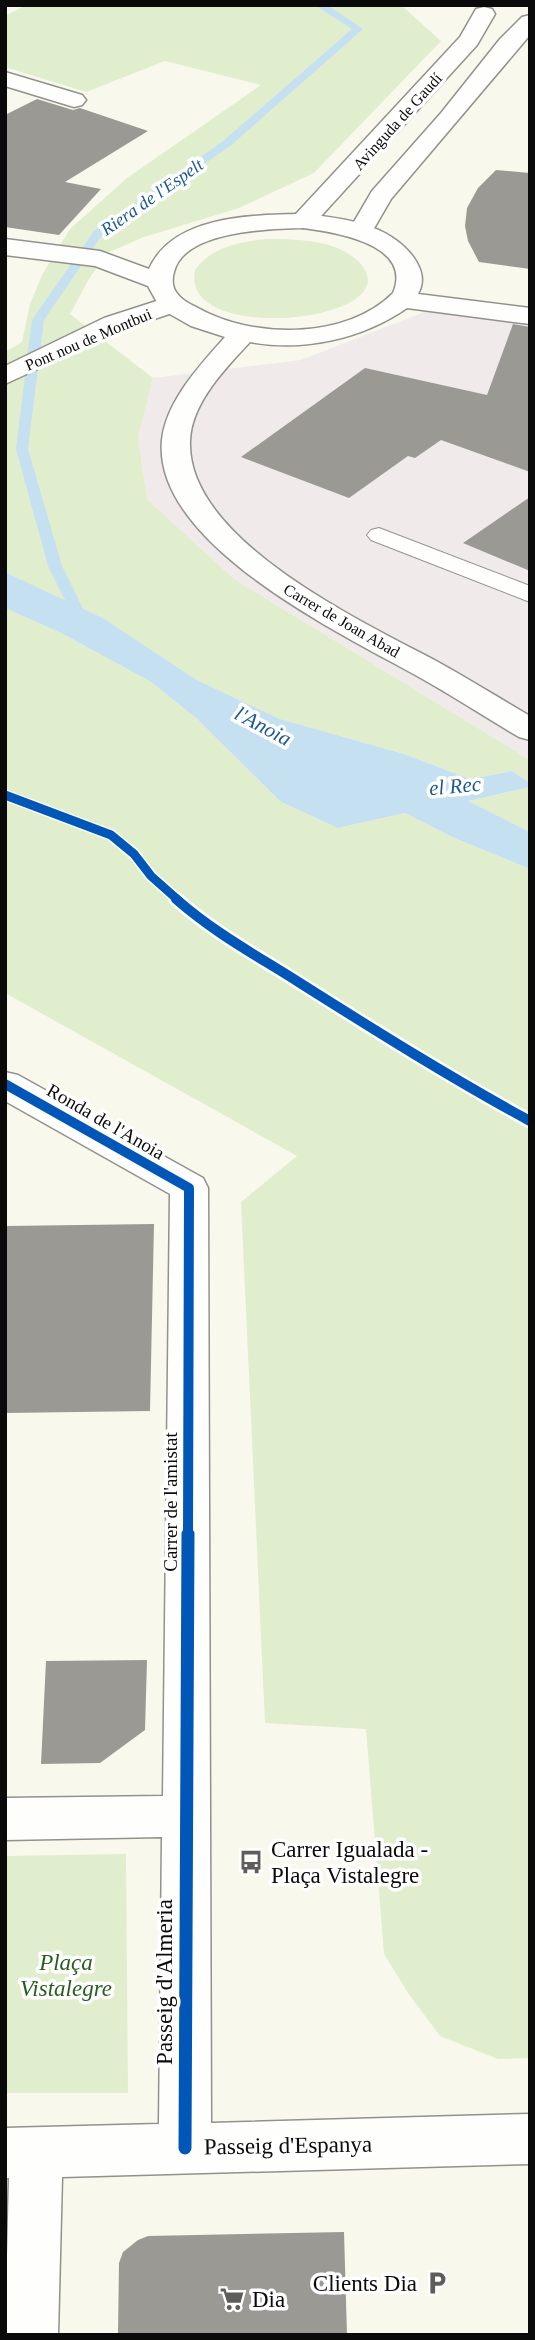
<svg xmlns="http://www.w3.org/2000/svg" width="535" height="2340" font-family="'Times New Roman',serif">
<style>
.industrial{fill:#f0eaeb}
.green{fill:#e0eece}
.water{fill:#c5e0f0}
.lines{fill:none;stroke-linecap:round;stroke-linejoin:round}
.stream{fill:#c5e0f0;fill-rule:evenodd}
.building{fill:#9b9994}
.service-casing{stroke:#92918c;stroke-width:2}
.minor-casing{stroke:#92918c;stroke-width:3}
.tertiary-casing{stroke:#92918c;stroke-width:3}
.service{fill:#fefefc;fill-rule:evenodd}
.minor{fill:#fefefc;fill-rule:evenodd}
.tertiary{fill:#fefefc;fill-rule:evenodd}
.cycleway-far2-casing{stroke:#fff;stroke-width:12}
.cycleway-far1-casing{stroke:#fff;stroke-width:15}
.cycleway-casing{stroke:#fff;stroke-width:18}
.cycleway-far2{stroke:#0057b8;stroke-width:9}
.cycleway-far1{stroke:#0057b8;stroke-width:10}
.cycleway{stroke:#0057b8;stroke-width:13}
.labels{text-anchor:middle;stroke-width:7;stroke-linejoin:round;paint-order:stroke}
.far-street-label{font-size:16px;fill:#0a0a0a;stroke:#fff}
.far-water-label{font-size:18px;font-style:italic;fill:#1c5993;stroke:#fff}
.street-label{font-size:19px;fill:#0a0a0a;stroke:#fff}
.water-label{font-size:21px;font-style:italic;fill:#1c5993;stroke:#fff}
.near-poi-label{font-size:23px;fill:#0a0a0a;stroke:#fff;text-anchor:start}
.near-park-label{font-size:23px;font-style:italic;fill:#295c1f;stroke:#fff}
.near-street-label{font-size:23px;fill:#0a0a0a;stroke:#fff}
</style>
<rect width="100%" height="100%" fill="#f9f8ed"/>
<!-- industrial -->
<path class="industrial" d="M 445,304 L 530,315 L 530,760 L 234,579 L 147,499 L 138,438 L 153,378 L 301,360 Z"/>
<!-- green -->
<path class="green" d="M 26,5 L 401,5 L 441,41 L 314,173 L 239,208 L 144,237 L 107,253 L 89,279 L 70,314 L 153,378 L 138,438 L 147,499 L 234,579 L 530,760 L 530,783 L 512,771 L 470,779 L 404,754 L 280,719 L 197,680 L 103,618 L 5,572 L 5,352 L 22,342 L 30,304 L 42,275 L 70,229 L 127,178 L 261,85 L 165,61 L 86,92 L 5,67 L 5,16 Z
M 266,239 C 295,239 335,239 358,261 C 419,321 178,348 195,270 C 211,247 240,242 266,239 Z
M 5,608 L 63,634 L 151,682 L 196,718 L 281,802 L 338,828 L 405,813 L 452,837 L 530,869 L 530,2058 L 498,2059 L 440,2036 L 408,1993 L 384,1954 L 366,1729 L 265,1723 L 241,1202 L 297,1156 L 5,993 Z
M 530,787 L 530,832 L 467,801 Z
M 126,1854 L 128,2093 L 5,2093 L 5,1856 Z"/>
<!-- water -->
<path class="water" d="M 5,572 L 103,618 L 197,680 L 280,719 L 404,754 L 470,779 L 512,771 L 530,783 L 530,787 L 468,801 L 530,832 L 530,869 L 452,837 L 405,813 L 338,828 L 281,802 L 196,718 L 151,682 L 63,634 L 5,608 Z"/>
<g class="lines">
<!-- stream -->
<path class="stream" d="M 315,5 L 327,5 L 363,29 L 230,146 L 102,235 L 44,320 L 28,449 L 62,566 L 87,617 L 85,620 L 75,620 L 48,566 L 16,449 L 32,320 L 94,231 L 222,142 L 352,29 Z"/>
</g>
<!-- building -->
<path class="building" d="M 37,99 L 73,110 L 80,108 L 148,131 L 65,182 L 101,189 L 59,235 L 5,227 L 5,115 Z
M 496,170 L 530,173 L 530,269 L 479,262 L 468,241 L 465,226 L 467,208 L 478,188 Z
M 513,324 L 530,327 L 530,472 L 441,440 L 415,458 L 408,456 L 349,498 L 241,457 L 365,368 L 487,395 Z
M 530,497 L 530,571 L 463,543 Z
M 154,1224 L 150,1411 L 5,1413 L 5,1226 Z
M 147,1660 L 145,1730 L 100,1763 L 41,1764 L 46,1661 Z
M 344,2232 L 347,2335 L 118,2335 L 119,2263 L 123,2252 L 138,2240 L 148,2236 Z"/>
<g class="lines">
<!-- service casing -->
<g class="service-casing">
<path id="service" d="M 379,528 L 530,586 L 530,602 L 371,540 L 367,535 L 371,530 Z"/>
</g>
<!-- minor casing -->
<g class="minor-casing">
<path id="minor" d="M 484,7 L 492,9 L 495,14 L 477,45 L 312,226 L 303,228 L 294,226 L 291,221 L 294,216 L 460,37 L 476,9 Z
M 530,15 L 530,35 L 391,199 L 369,237 L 360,239 L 351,237 L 348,232 L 372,191 L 441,113 L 500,39 L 522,17 Z
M 5,72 L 82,95 L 86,100 L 82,105 L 74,107 L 5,86 Z
M 172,296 L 181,298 L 185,304 L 181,310 L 122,330 L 5,384 L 5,366 L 104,318 Z
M 5,1072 L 18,1075 L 203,1178 L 208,1188 L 211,2123 L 530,2114 L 530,2164 L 62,2177 L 58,2335 L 5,2335 L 9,2178 L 5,2178 L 5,2128 L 159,2124 L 162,1837 L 5,1840 L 5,1798 L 163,1796 L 170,1194 L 5,1101 Z"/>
</g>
<!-- tertiary casing -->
<g class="tertiary-casing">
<path id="tertiary" d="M 303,214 C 342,218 389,223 414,258 C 422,270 425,281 418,294 L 530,308 L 530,324 L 407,308 C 362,339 304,352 250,342 C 226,368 191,403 190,441 C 186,540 363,622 438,662 C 469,679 499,698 530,716 L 530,740 L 519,737 C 485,717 453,696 419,677 C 342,634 152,544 162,440 C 166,401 201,364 225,337 L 191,326 L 168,313 L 158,304 L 148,286 L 95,266 L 5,255 L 5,239 L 100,251 L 149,269 C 173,215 253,215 303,214 ZM 303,228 C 334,232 414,244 393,293 C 346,340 253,339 198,308 C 190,304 181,300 176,292 C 172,286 172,279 174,272 C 184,230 270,229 303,228 Z"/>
</g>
<!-- service -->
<use href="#service" class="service"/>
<!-- minor -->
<use href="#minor" class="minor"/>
<!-- tertiary -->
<use href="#tertiary" class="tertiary"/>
<!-- cycleway-far2 casing -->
<g class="cycleway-far2-casing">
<path id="cycleway-far2" d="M 5,795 L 111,835 L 134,854 L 151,876 L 178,900"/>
</g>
<!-- cycleway-far1 casing -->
<g class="cycleway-far1-casing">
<path id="cycleway-far1" d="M 176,899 C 216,934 256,955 300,983 C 376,1031 451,1078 530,1121
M 5,1084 L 189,1188 L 188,1536"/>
</g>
<!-- cycleway casing -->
<g class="cycleway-casing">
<path id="cycleway" d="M 185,2148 L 188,1534"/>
</g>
<!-- cycleway-far2 -->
<use href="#cycleway-far2" class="cycleway-far2"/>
<!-- cycleway-far1 -->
<use href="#cycleway-far1" class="cycleway-far1"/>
<!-- cycleway -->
<use href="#cycleway" class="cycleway"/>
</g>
<!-- icons -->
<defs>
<g id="bus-bare" transform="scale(1.89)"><path d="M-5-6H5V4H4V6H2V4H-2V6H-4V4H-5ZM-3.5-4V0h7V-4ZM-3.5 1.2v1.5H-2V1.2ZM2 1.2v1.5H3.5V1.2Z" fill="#5e5d59" stroke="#fff" stroke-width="2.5" paint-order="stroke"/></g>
<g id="parking-bare" transform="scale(1.89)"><path d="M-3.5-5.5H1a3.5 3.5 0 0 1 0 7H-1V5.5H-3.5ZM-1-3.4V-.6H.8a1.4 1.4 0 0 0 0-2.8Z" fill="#5e5d59" stroke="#fff" stroke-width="2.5" paint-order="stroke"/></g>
<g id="supermarket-bare" transform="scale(1.89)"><path d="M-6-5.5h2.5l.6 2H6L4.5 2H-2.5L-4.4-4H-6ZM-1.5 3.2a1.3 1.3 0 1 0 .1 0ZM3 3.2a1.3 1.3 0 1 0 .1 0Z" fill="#5e5d59" stroke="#fff" stroke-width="2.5" paint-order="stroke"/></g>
</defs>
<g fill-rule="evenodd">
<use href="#bus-bare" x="251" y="1862"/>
<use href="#parking-bare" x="437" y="2283"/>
<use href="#supermarket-bare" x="232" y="2299"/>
</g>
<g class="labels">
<!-- far-street labels -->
<g class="far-street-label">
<text transform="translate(397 121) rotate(-48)" y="6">Avinguda de Gaudí</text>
<text transform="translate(88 339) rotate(-23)" y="6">Pont nou de Montbui</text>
<text transform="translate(342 620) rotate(30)" y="6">Carrer de Joan Abad</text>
</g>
<!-- far-water labels -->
<g class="far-water-label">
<text transform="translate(152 197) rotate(-35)" y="6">Riera de l'Espelt</text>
</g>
<!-- street labels -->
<g class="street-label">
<text transform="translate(106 1121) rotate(30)" y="7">Ronda de l'Anoia</text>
<text transform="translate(170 1502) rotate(-90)" y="7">Carrer de l'amistat</text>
</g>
<!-- water labels -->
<g class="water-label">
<text transform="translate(263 726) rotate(28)" y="7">l'Anoia</text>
<text transform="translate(455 786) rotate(-5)" y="7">el Rec</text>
</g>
<!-- near-poi labels -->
<g class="near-poi-label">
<text x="271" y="1857">Carrer Igualada -<tspan x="271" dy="26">Plaça Vistalegre</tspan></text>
<text x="417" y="2291" text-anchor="end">Clients Dia</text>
<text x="252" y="2307">Dia</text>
</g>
<!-- near-park labels -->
<g class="near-park-label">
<text x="66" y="1970">Plaça<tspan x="66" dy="26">Vistalegre</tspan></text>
</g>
<!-- near-street labels -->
<g class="near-street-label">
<text transform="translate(164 1982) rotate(-90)" y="8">Passeig d'Almeria</text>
<text transform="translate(288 2145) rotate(-1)" y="8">Passeig d'Espanya</text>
</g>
</g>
<!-- border -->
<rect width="535" height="2340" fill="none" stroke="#0a0a0a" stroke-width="14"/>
</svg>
